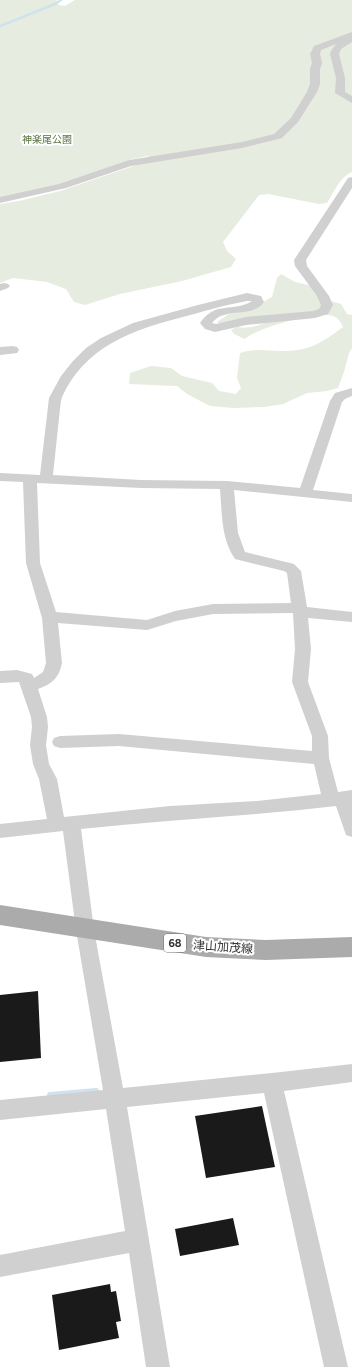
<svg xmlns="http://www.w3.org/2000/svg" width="352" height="1367" font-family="Figtree,'Noto Sans JP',sans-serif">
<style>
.green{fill:#e6ecdf}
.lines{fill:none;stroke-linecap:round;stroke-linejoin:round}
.stream-far1{stroke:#cfe2ee;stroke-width:2.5}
.stream{stroke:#cfe2ee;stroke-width:6}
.building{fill:#1a1a1a}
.minor{fill:#d0d0d0;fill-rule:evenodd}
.major{fill:#ababab;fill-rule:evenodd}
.labels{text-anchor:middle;stroke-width:4;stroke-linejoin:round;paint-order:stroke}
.far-park-label{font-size:10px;fill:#56703f;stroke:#fff}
.shield{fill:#fff;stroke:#707070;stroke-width:1}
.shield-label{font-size:11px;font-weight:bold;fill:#333}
.street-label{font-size:12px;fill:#333;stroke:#fff}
</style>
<rect width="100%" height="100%" fill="#fff"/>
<!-- green -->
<path class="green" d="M 0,0 L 57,0 L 56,1 L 59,5 L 65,6 L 75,0 L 352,0 L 352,172 C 339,178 334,192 327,203 L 319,204 L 268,194 L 259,195 L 223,242 L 227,251 L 236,259 L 231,267 L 182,281 L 120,294 L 85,305 L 74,302 L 66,289 L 47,282 L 13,278 L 0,283 L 0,204 L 19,201 L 60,191 L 148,161 L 148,156 L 132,159 L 62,184 L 0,198 Z
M 281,274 L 295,282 L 312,286 L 324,299 L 341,304 L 347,314 L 352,315 L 352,348 L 349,353 L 344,372 L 338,388 L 327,391 L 307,393 L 283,404 L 265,407 L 233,408 L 210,406 L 187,394 L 177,386 L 129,384 L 130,373 L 151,366 L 171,368 L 182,376 L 212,383 L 219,391 L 236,394 L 241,388 L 237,378 L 240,353 C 254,348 266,351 281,351 C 310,351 320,344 343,327 C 341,322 338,318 333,316 C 318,311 256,328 245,339 L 234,334 L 231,330 L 237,327 C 248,329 258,326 269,321 L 221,324 L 217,322 L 229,314 L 260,304 L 272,297 L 277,278 Z"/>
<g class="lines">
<!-- stream-far1 -->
<path class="stream-far1" d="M 0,26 L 55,4 L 61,0"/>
<!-- stream -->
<path class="stream" d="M 50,1095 L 96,1091"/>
</g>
<!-- building -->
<path class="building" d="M 38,991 L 41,1058 L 0,1062 L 0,995 Z
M 262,1106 L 275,1167 L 206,1178 L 195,1116 Z
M 233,1218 L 239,1245 L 180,1256 L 175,1229 Z
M 110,1284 L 111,1292 L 116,1291 L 121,1321 L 116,1322 L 119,1338 L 59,1350 L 52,1295 Z"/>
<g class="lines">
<!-- minor -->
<path class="minor" d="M 352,32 L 352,42 L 341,49 L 339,54 L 345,78 L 345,92 L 352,96 L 352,103 L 335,93 L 336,78 L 330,54 L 331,51 L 336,44 L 321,50 L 320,54 L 322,63 L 320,69 L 320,84 L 317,92 L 298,122 L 282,138 L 242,148 L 131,166 L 66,188 L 0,203 L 0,197 L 59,184 L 129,160 L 242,142 L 274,134 L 291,118 L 307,92 L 310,84 L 310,69 L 312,63 L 310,54 L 314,46 Z
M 352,177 L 352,188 L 306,260 L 307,266 L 329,296 L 333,305 L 328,314 L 315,318 L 246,325 L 215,332 L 205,329 L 200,323 C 216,300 233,313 252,301 L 247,301 C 224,305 202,312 179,318 C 130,331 85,347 62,397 C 60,403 60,411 59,418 C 57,437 55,456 53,475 L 141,480 L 227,481 L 300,488 L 330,401 L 335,393 L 352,388 L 352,396 L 345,399 L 342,402 L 313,490 L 352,494 L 352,502 L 234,490 L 238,533 L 245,552 L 294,564 L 301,571 L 307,607 L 352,612 L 352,622 L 308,618 L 311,649 L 308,682 L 328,736 L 329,758 L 338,792 L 352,790 L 352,837 L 346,835 L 336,806 C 251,816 166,820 81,829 L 94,930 L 123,1088 L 272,1073 L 352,1064 L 352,1082 L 284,1091 L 348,1367 L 324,1367 L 264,1093 L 127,1107 L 170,1367 L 146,1367 L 129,1253 L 0,1277 L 0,1255 L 125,1231 L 106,1109 L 0,1120 L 0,1100 L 103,1090 L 76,930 L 63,831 L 0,838 L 0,824 L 47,819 L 39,779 L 33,764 L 30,745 L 32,727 L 31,717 L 19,682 L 0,683 L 0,671 L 17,670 L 32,674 L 34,678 L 43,672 L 46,663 L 42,618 L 26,563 L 23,482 L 0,481 L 0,473 L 40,475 L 49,398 L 61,376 L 73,361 L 86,348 L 101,338 L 133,323 L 198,305 L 247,293 L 261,296 L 264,302 C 252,319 225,306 212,323 L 216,324 L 246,317 L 313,311 L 319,309 L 321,305 L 317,296 L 295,266 L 294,260 L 348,178 ZM 37,483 L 141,488 L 220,489 C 222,513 221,539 235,559 L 284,571 L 287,573 L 291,603 L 213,604 L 175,611 L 147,620 L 56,612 L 40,563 ZM 293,613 L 295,649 L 292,682 L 312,736 L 312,751 L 119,734 L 60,736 L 54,738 L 52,742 L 54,746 L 60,748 L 119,746 L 314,764 L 321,794 L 257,801 L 170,806 L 64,817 L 57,779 L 49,764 L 46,745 L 48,727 L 47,717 L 38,689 C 52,684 59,678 62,663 L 58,623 L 147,630 L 176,621 L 213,614 Z
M 4,283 L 8,284 L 10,286 L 8,288 L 0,291 L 0,284 Z
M 13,346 L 17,347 L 19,350 L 17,353 L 0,355 L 0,347 Z"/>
<!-- major -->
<path class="major" d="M 0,905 L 206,937 L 266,940 L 352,937 L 352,957 L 266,960 L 206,957 L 0,925 Z"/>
</g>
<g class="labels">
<!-- far-park labels -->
<g class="far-park-label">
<text x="47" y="143">神楽尾公園</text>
</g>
<!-- shield labels -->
<rect class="shield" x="164" y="934" width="22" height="18" rx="3"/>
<g class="shield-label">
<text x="175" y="947">68</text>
</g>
<!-- street labels -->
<g class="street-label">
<text transform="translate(223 947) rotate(4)" y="4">津山加茂線</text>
</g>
</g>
</svg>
